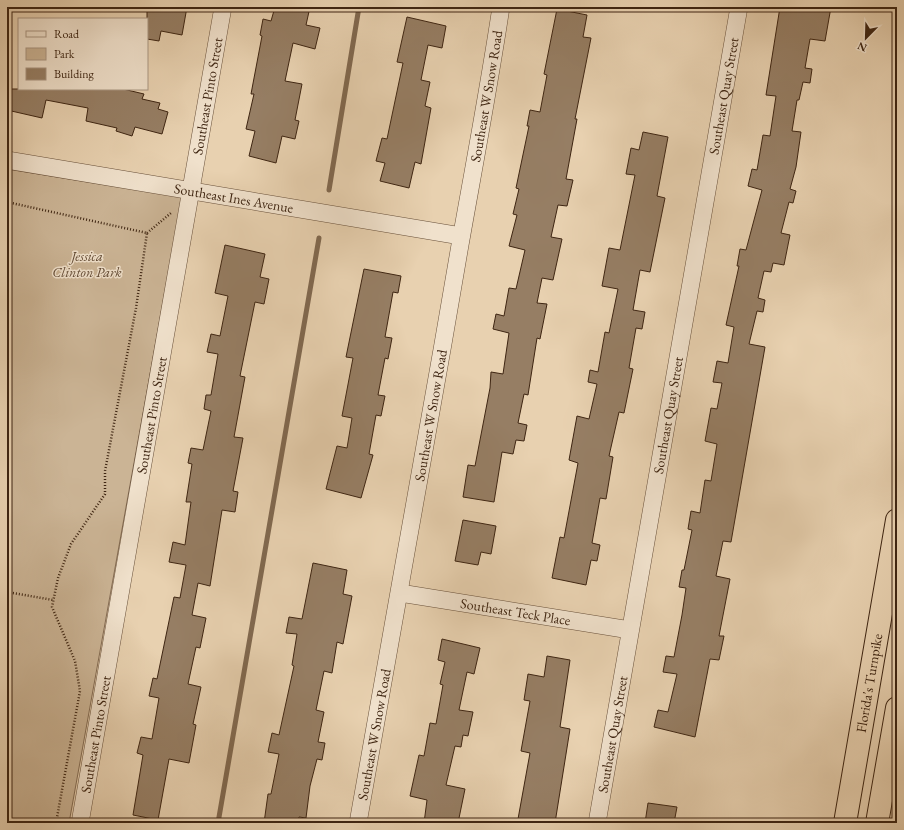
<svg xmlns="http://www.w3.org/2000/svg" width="904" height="830" font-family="'EB Garamond',serif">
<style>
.green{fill:#cbb495;stroke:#846c54}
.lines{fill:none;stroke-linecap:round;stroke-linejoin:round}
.stream{stroke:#816950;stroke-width:5}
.building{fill:#967e64;stroke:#3e2512}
.minor-casing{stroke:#68503a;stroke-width:18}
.motorway-casing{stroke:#3e2512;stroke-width:24}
.path{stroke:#3e2512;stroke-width:2.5;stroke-dasharray:1 2;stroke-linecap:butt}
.minor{stroke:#f0e1cc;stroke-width:17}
.motorway{stroke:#e8d1b0;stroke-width:22}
.labels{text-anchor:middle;stroke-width:3;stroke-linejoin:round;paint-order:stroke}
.street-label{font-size:14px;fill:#3e2512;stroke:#f0e1cc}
.park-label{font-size:14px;font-style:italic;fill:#614933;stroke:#f0e1cc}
</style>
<rect width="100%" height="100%" fill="#e8d1b0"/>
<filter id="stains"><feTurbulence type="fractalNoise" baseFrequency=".005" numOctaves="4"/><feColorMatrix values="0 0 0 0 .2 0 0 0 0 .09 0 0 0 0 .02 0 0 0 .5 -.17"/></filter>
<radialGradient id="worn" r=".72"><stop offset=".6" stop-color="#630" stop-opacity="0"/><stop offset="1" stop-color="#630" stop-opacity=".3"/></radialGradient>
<!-- green -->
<path class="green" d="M 7,169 L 182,197 L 69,823 L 7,823 Z"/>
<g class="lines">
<!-- stream -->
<path class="stream" d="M 329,190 L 359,7
M 218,823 L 319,238"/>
</g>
<!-- building -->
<path class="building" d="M 147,7 L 187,7 L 182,35 L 161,31 L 159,41 L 147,39 Z
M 275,7 L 310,7 L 306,25 L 320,28 L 315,49 L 293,43 L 285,81 L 302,84 L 295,120 L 299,121 L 295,139 L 282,136 L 276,163 L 249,156 L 255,131 L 246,129 L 254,94 L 251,94 L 262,36 L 260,35 L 263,19 L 271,21 Z
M 780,7 L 831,7 L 825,41 L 810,39 L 805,68 L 812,69 L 810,83 L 803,82 L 799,100 L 797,100 L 792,131 L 801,132 L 796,167 L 790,189 L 796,191 L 793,203 L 789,202 L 781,233 L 790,235 L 784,265 L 773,263 L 771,272 L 764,271 L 758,298 L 765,300 L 763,312 L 757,311 L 749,344 L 765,347 L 731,542 L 723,541 L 716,576 L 730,579 L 719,636 L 724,636 L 719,660 L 710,659 L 695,737 L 654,727 L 658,710 L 668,712 L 677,674 L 663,672 L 666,656 L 674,657 L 682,615 L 686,588 L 679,587 L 682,570 L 684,570 L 692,530 L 688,529 L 691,511 L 700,513 L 705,480 L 711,481 L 717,444 L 705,441 L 711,408 L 717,409 L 722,383 L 713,382 L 717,361 L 728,363 L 734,327 L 726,325 L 739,266 L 737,266 L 740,249 L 746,250 L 762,190 L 748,186 L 752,169 L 757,170 L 763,135 L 770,136 L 776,96 L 766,95 Z
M 557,9 L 587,15 L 583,37 L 591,38 L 575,119 L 577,119 L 566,179 L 573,180 L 567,206 L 558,205 L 551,237 L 562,239 L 553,280 L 542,278 L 537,303 L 547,304 L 540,339 L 537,338 L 528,395 L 524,394 L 518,423 L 527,425 L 524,441 L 516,440 L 513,454 L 502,452 L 494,502 L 463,497 L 468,465 L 475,466 L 490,388 L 491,372 L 503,374 L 509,333 L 493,329 L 496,314 L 504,316 L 509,288 L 516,289 L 525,250 L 509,246 L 517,215 L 513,214 L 519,189 L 516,188 L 529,126 L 527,126 L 530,110 L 540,112 L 547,75 L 544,74 Z
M 407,17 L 446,26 L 442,48 L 428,45 L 421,80 L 430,82 L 425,106 L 431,108 L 421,164 L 415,162 L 409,188 L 380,181 L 385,163 L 376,161 L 382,138 L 387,139 L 403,63 L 397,62 Z
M 7,89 L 123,89 L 144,94 L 142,99 L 160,103 L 158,109 L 168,112 L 162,134 L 135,127 L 132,136 L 116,131 L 117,128 L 86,121 L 88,108 L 46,100 L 42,118 L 7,110 Z
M 643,132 L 668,137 L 657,196 L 665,198 L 650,272 L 640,270 L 633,310 L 645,312 L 642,329 L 636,328 L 629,368 L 633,369 L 624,413 L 619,412 L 609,456 L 613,457 L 606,499 L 600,498 L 592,543 L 600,545 L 597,561 L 591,560 L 586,585 L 552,578 L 560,537 L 564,538 L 578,463 L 569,460 L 577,416 L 589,419 L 597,384 L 588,382 L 590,370 L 598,372 L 605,332 L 609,333 L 618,289 L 602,286 L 609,248 L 620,250 L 635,175 L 626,174 L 631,148 L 639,150 Z
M 225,245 L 265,254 L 260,277 L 269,279 L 264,304 L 255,302 L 240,376 L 245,377 L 234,437 L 243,438 L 233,491 L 238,492 L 235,512 L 222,510 L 210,586 L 198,583 L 192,615 L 206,618 L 200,648 L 196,647 L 188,684 L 201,687 L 193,724 L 196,725 L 189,763 L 169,759 L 158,820 L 133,815 L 143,755 L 137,753 L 141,737 L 152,739 L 159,698 L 149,696 L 153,678 L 157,679 L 174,597 L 180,598 L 186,565 L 169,562 L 173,542 L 185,545 L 191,502 L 186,502 L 192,464 L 188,463 L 191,448 L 203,450 L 211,411 L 204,409 L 206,395 L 211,395 L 218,354 L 207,352 L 211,334 L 220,336 L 228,296 L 215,293 Z
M 364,269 L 401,276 L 398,293 L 393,292 L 385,337 L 392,338 L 388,359 L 385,358 L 378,395 L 385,396 L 381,416 L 376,415 L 369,454 L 373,455 L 361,498 L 326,489 L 337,446 L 347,448 L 352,418 L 342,416 L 353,358 L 346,357 Z
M 463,520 L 496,526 L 491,554 L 481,552 L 478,565 L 455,561 Z
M 313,563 L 347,570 L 343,594 L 352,596 L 343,644 L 337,642 L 332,673 L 324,671 L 316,710 L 324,712 L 318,742 L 325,743 L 322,760 L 317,759 L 310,786 L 306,818 L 299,817 L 298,823 L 264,823 L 268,794 L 271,794 L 279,754 L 268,752 L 272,733 L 279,735 L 294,666 L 292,665 L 297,634 L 286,633 L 289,617 L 302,619 Z
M 442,639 L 480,648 L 474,674 L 467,672 L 459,710 L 473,712 L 468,736 L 463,735 L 461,747 L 455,746 L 446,785 L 465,789 L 458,823 L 424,823 L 427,800 L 410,796 L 419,755 L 424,756 L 430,723 L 436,724 L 443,685 L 440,684 L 445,662 L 438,660 Z
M 547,656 L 570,660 L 560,727 L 570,729 L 555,823 L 542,823 L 518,819 L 530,753 L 521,751 L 530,701 L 524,700 L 528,674 L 544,677 Z
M 648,803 L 677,807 L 674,823 L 645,823 Z"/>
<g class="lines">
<!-- minor casing -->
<g class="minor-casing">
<g id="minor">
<path id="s1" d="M 7,160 L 461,236"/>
<path id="s2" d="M 400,593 L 630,630"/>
<path id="s3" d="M 80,823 L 223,7"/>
<path id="s4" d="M 358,823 C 393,631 427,438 460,245 C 474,166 489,87 501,7"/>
<path id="s5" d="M 597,823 L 739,7"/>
</g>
</g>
<!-- motorway casing -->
<g class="motorway-casing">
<g id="motorway">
<path id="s6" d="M 845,823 L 897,520"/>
<path d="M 877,823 L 897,708"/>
</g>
</g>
<!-- path -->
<path class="path" d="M 7,202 L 147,233 L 136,308 L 105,471 L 105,494 L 71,544 L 58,578 L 52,607 L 75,661 L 80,691 L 56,823
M 147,233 L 171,213
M 7,592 L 53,600"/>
<!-- minor -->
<use href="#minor" class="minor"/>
<!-- motorway -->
<use href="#motorway" class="motorway"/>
</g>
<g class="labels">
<!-- street labels -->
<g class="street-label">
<text dy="5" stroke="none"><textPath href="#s3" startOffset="738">Southeast Pinto Street</textPath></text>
<text dy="5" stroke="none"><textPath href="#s4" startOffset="738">Southeast W Snow Road</textPath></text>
<text dy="5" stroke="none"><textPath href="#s5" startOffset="738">Southeast Quay Street</textPath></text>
<text dy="5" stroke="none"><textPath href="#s1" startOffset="230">Southeast Ines Avenue</textPath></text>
<text dy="5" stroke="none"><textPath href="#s3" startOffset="414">Southeast Pinto Street</textPath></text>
<text dy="5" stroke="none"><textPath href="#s4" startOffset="414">Southeast W Snow Road</textPath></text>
<text dy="5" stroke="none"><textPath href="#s5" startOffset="414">Southeast Quay Street</textPath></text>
<text dy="5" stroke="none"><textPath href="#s2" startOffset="117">Southeast Teck Place</textPath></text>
<text dy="5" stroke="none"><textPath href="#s6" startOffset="142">Florida's Turnpike</textPath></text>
<text dy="5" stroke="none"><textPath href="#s3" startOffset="90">Southeast Pinto Street</textPath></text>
<text dy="5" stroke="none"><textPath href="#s4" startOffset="90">Southeast W Snow Road</textPath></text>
<text dy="5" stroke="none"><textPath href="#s5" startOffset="90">Southeast Quay Street</textPath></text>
</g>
<!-- park labels -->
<g class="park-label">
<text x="87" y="261">Jessica<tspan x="87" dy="16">Clinton Park</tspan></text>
</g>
</g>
<!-- margin -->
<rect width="904" height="830" fill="none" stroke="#e8d1b0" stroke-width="24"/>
<rect x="8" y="8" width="888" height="814" fill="none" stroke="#3e2512" stroke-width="2"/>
<rect x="12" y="12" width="880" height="806" fill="none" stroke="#3e2512"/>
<!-- legend -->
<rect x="18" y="18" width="130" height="72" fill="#f0e1cc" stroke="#a99682"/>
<rect x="26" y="31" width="20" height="6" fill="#f0e1cc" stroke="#a99682"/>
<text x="54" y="38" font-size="12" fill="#3e2512">Road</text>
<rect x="26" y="48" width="20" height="12" fill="#cbb495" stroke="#a99682"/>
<text x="54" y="58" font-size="12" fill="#3e2512">Park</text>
<rect x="26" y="68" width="20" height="12" fill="#967e64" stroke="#a99682"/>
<text x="54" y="78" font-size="12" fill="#3e2512">Building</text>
<!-- north arrow -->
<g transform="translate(866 38) rotate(203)" stroke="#f0e1cc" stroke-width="3" paint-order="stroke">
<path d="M0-3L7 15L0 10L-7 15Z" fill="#3e2512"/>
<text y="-6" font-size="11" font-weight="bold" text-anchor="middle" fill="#3e2512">N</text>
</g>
<rect width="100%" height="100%" filter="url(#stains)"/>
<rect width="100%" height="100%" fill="url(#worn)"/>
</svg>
